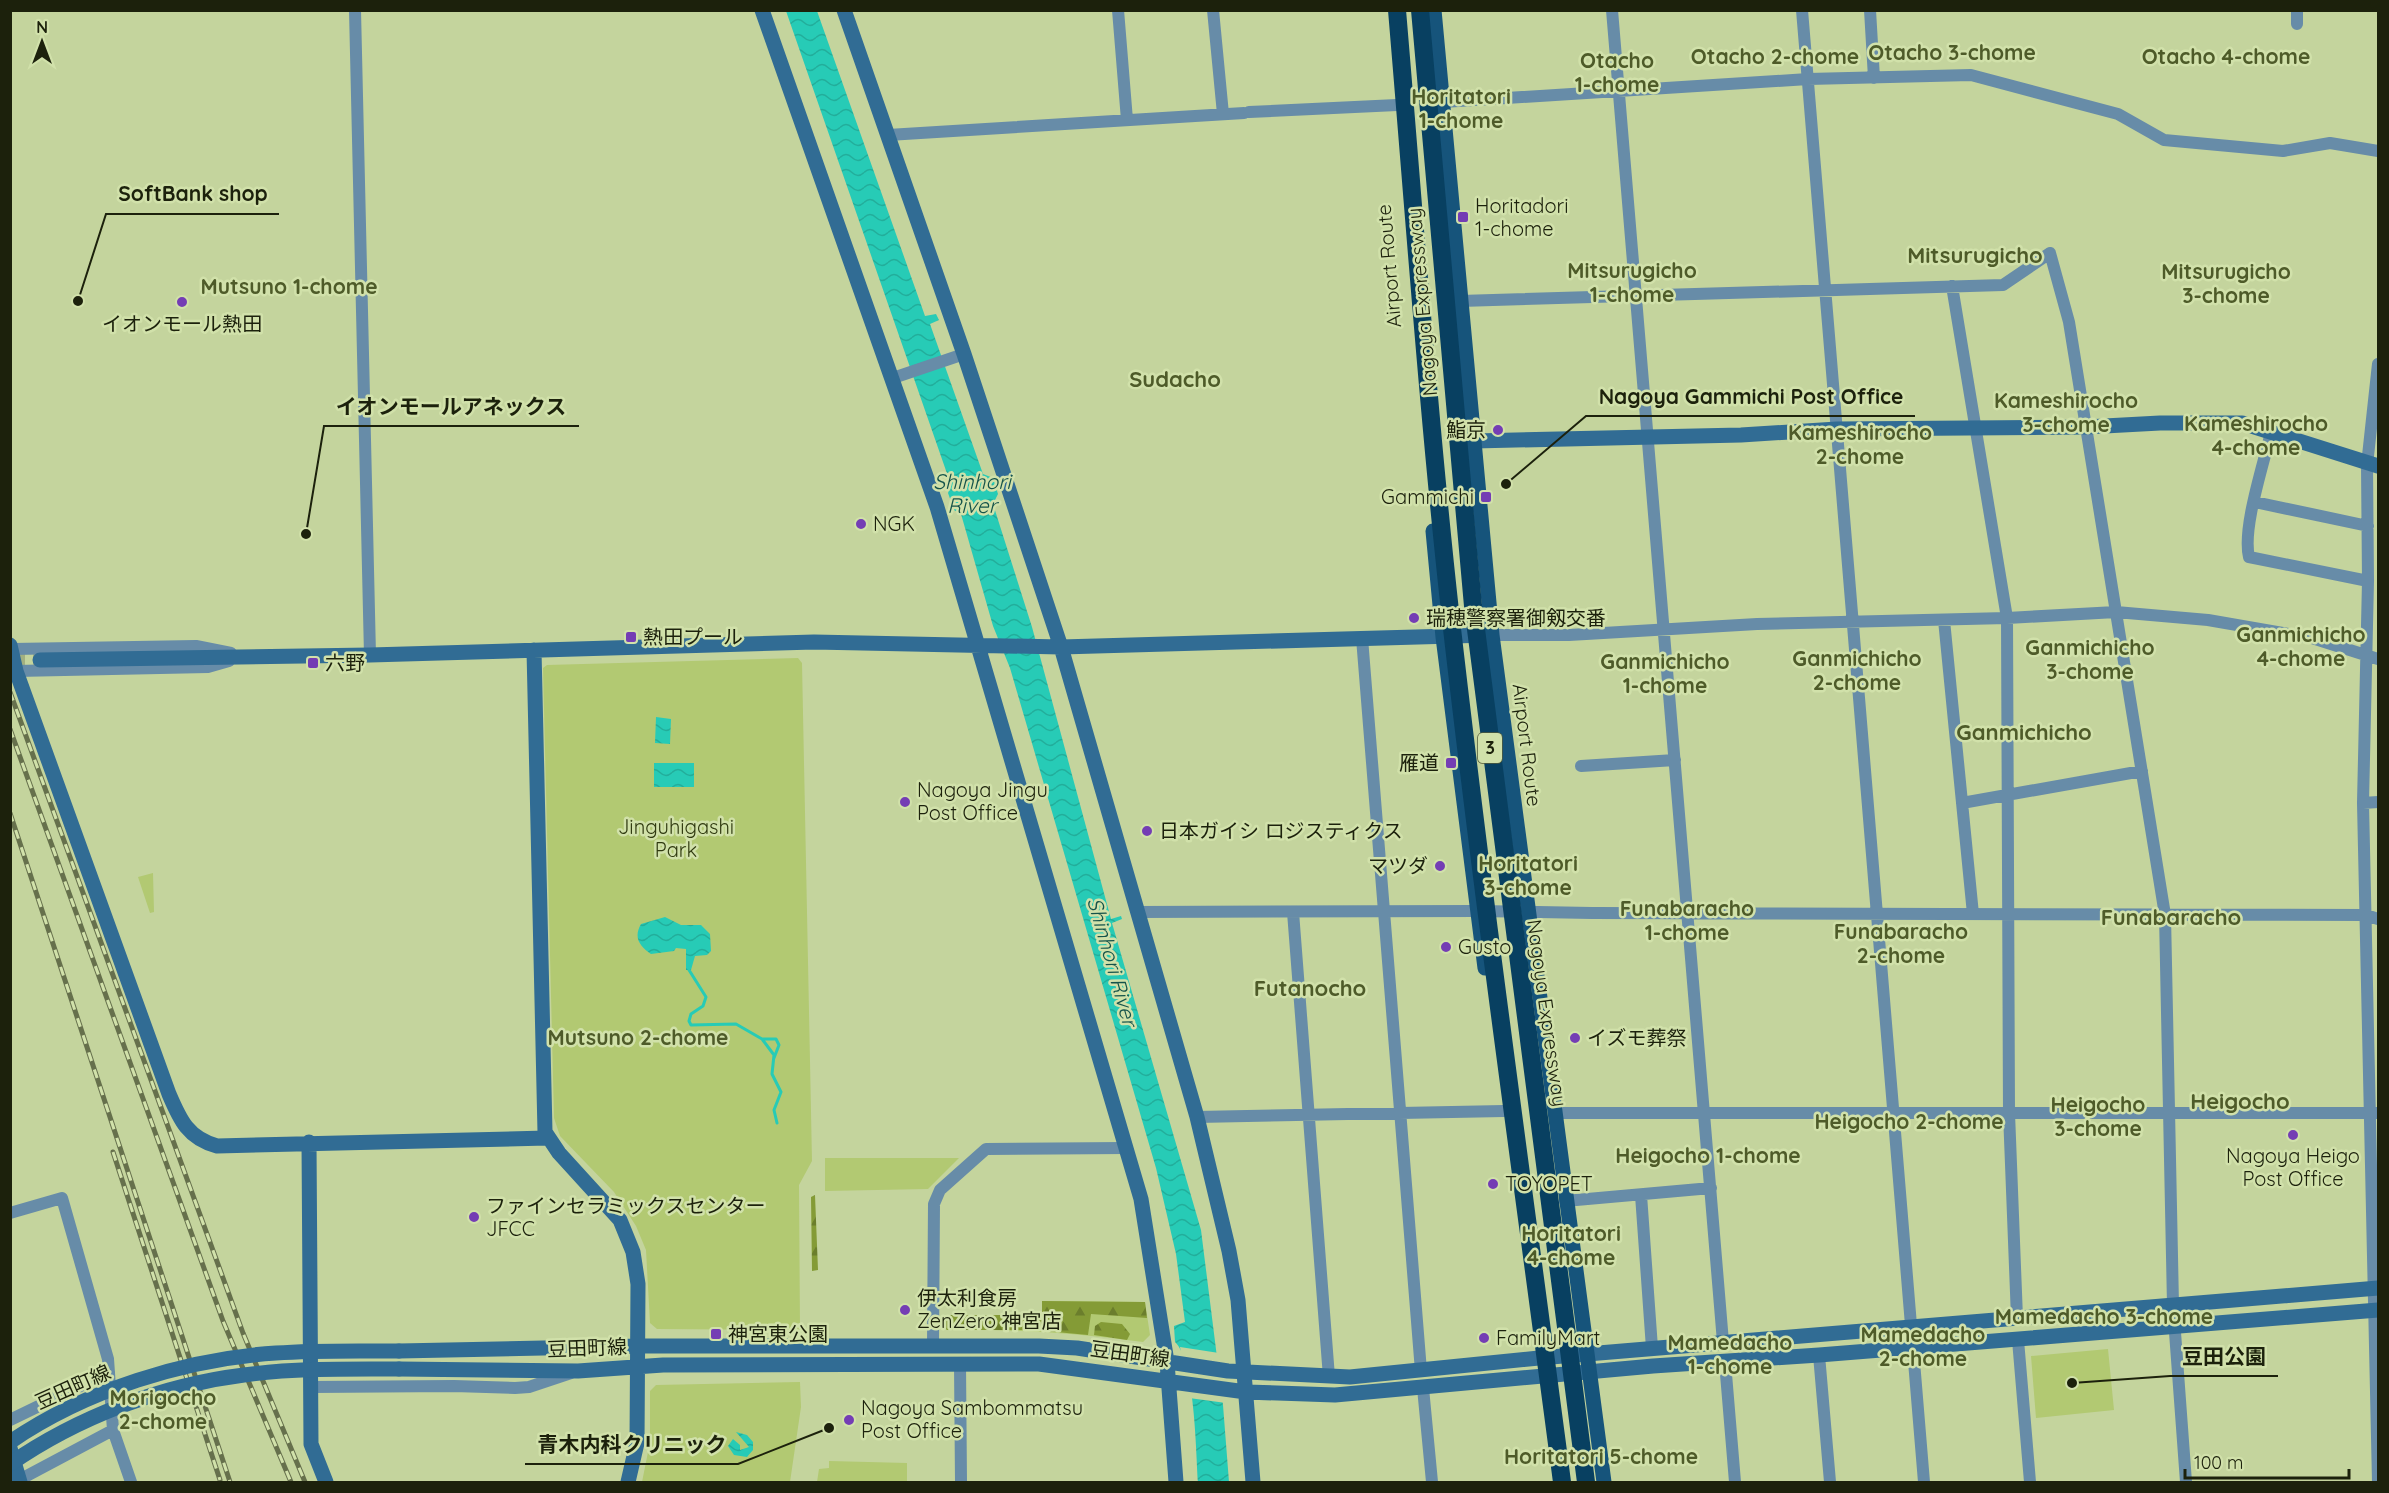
<svg xmlns="http://www.w3.org/2000/svg" width="2389" height="1493" font-family="Quicksand,'Noto Sans JP',sans-serif">
<style>
.green{fill:#b2c972}
.forest{fill:url(#forest-firs)}
.water{fill:url(#water-waves)}
.pier{fill:#c4d49d}
.lines{fill:none;stroke-linecap:round;stroke-linejoin:round}
.stream{stroke:#27cbb6;stroke-width:3}
.secondary-tunnel{stroke:#a2b080;stroke-width:15;stroke-dasharray:15 8;stroke-linecap:butt}
.street{stroke:#678ca8;stroke-width:12}
.secondary{stroke:#316c94;stroke-width:15}
.primary{stroke:#16547b;stroke-width:15}
.rail-casing{stroke:#66704c;stroke-width:5}
.rail{stroke:#d1e1aa;stroke-width:3;stroke-dasharray:9;stroke-linecap:butt}
.secondary-bridge{stroke:#316c94;stroke-width:15}
.highway-bridge{stroke:#084061;stroke-width:18}
.poi-dot{fill:#743db4;stroke:#d1e1aa;stroke-width:2}
.labels{text-anchor:middle;stroke-width:5;stroke-linejoin:round;paint-order:stroke}
.shield{fill:#d1e1aa;stroke:#525b3b;stroke-width:1.5}
.shield-label{font-size:18px;font-weight:bold;fill:#1c210c}
.poi-label{font-size:20px;fill:#1c210c;stroke:#d1e1aa;text-anchor:start}
.street-label{font-size:20px;fill:#1c210c;stroke:#d1e1aa}
.park-label{font-size:20px;fill:#303a10;stroke:#d1e1aa}
.neighbourhood-label{font-size:21px;font-weight:bold;fill:#4e5b29;stroke:#d1e1aa}
.water-label{font-size:21px;font-style:italic;fill:#14534a;stroke:#d1e1aa}
.quarter-label{font-size:22px;font-weight:bold;fill:#4e5b29;stroke:#d1e1aa}
.leader{fill:none;stroke:#1c210c;stroke-width:2}
.callout-dot{fill:#1c210c;stroke:#d1e1aa;stroke-width:2}
.callout-label{font-size:21px;text-anchor:middle;font-weight:bold;fill:#1c210c;stroke:#d1e1aa;stroke-width:5;stroke-linejoin:round;paint-order:stroke}
</style>
<defs>
<pattern id="forest-firs" width="22" height="20" patternUnits="userSpaceOnUse" patternTransform="scale(1.5)"><rect width="22" height="20" fill="#849b36"/><path d="M5 1l3.5 6h-7zM16 11l3.5 6h-7z" fill="#6b7e2c"/></pattern>
<pattern id="water-waves" width="16" height="10" patternUnits="userSpaceOnUse" patternTransform="scale(1.5)"><rect width="16" height="10" fill="#27cbb6"/><path d="M0 5q4-4 8 0t8 0" fill="none" stroke="#22ae9b"/></pattern>
</defs>
<rect width="100%" height="100%" fill="#c4d49d"/>
<!-- green -->
<path class="green" d="M 798,658 L 802,663 L 812,1161 L 799,1185 L 800,1330 L 657,1329 L 650,1323 L 646,1250 L 636,1226 L 614,1192 L 560,1136 L 554,1118 L 543,668 L 547,665 Z
M 153,873 L 154,912 L 150,913 L 138,877 Z
M 825,1158 L 959,1158 L 928,1189 L 825,1191 Z
M 1042,1301 L 1145,1302 L 1150,1335 L 1143,1342 C 1077,1333 1013,1329 947,1330 L 943,1326 L 943,1315 L 1042,1315 Z
M 2108,1349 L 2114,1410 L 2036,1418 L 2031,1356 Z
M 800,1382 L 801,1407 L 790,1482 L 642,1482 L 650,1442 L 650,1391 L 656,1385 Z
M 829,1461 L 907,1463 L 907,1482 L 817,1482 L 819,1469 L 829,1468 Z"/>
<!-- forest -->
<path class="forest" d="M 815,1195 L 818,1270 L 812,1271 L 811,1197 Z
M 1042,1301 L 1145,1302 L 1147,1318 L 1091,1314 L 1088,1335 L 1035,1330 L 947,1330 L 943,1326 L 943,1315 L 1042,1315 Z
M 1101,1322 L 1122,1324 L 1130,1334 L 1127,1340 L 1094,1335 L 1095,1326 Z"/>
<!-- water -->
<path class="water" d="M 786,11 L 817,11 L 925,316 L 936,314 L 939,320 L 930,324 L 983,474 L 993,478 L 998,494 L 993,504 L 1032,627 L 1111,919 L 1121,916 L 1122,919 L 1112,923 L 1201,1230 L 1223,1405 L 1229,1482 L 1198,1482 C 1196,1453 1195,1360 1175,1342 L 1174,1326 L 1185,1322 L 1176,1254 L 1156,1168 L 1010,668 L 993,626 L 961,514 L 954,510 L 948,493 L 951,485 Z
M 656,717 L 671,719 L 670,744 L 655,743 Z
M 654,763 L 694,763 L 694,787 L 654,787 Z
M 665,917 L 681,925 L 701,925 L 710,934 L 711,951 L 707,955 L 695,956 L 691,970 L 686,970 L 686,949 L 676,948 L 674,951 L 651,954 C 640,946 633,938 641,924 Z
M 736,1432 L 747,1435 L 753,1442 L 753,1450 L 747,1457 L 734,1455 L 728,1446 L 733,1439 L 740,1445 L 740,1450 L 749,1447 Z"/>
<!-- pier -->
<path class="pier" d="M 1180,1347 L 1219,1353 L 1226,1403 L 1189,1398 Z"/>
<g class="lines">
<!-- stream -->
<path class="stream" d="M 689,970 L 706,997 L 703,1006 L 691,1014 L 689,1021 L 691,1025 L 736,1024 L 762,1039 L 774,1055 L 772,1074 L 781,1092 L 774,1110 L 777,1123
M 762,1039 L 776,1039 L 779,1045 L 774,1058"/>
<!-- secondary-tunnel -->
<path class="secondary-tunnel" d="M 10,660 L 40,660"/>
<!-- street -->
<path class="street" d="M 355,10 L 370,655
M 1118,10 L 1127,120
M 1213,10 L 1223,114
M 1612,10 L 1723,1342
M 1802,10 L 1924,1482
M 1870,10 L 1874,78
M 2297,24 L 2297,10
M 1443,102 L 1808,79 L 1971,75 L 2118,114 L 2164,140 L 2283,151 L 2330,143 L 2378,151
M 1249,112 L 1397,105
M 888,135 L 1244,113
M 1952,286 L 2007,618 L 2009,1113 L 2017,1318
M 1460,301 L 2003,285 L 2050,253 L 2069,322 L 2165,915 L 2173,1305 L 2186,1482
M 893,378 L 964,354
M 2271,432 C 2264,463 2242,528 2249,557 L 2368,581
M 2255,502 L 2368,526
M 1944,620 L 1973,914
M 1492,635 L 1569,635 L 1757,624 L 2007,618 L 2116,612 L 2208,620 L 2312,638 L 2378,659
M 1362,638 L 1421,1371
M 12,649 L 196,646 L 231,653
M 16,671 L 208,667 L 229,661
M 1581,766 L 1675,760
M 1962,803 L 2142,771
M 2363,803 L 2378,802
M 1138,912 L 1477,911 L 1592,913 L 2366,915 L 2378,919
M 1293,912 L 1329,1377
M 1554,1113 L 2378,1113
M 1197,1117 L 1504,1111
M 1641,1195 L 1652,1348
M 1565,1201 L 1711,1188
M 10,1213 L 62,1198 L 108,1359 L 113,1430 L 131,1482
M 2018,1340 L 2030,1482
M 933,1346 L 934,1204 L 940,1190 L 986,1149 L 1125,1148
M 1819,1355 L 1830,1482
M 1725,1362 L 1735,1482
M 960,1364 L 961,1482
M 312,1387 L 454,1386 L 515,1388 L 529,1387 L 571,1373
M 1423,1388 L 1432,1482
M 10,1420 L 109,1372
M 19,1480 L 113,1430
M 2378,1482 L 2363,803 L 2368,581 L 2367,465 L 2378,364"/>
<!-- secondary -->
<path class="secondary" d="M 762,10 L 937,507 L 1141,1199 L 1167,1362 L 1176,1482
M 844,10 L 964,354 L 1061,647 L 1197,1117 L 1229,1251 L 1238,1300 L 1253,1482
M 1474,441 L 1741,435 L 1837,429 L 2086,427 L 2160,423 L 2242,423 L 2378,466
M 10,645 L 16,671 L 169,1094 C 180,1120 188,1138 217,1146 L 547,1138
M 534,650 L 545,1132 L 559,1153 L 620,1220 L 633,1252 L 638,1284 L 637,1443 L 628,1482
M 40,660 L 370,655 L 814,642 L 1061,647 L 1488,635
M 309,1142 L 311,1444 L 326,1482
M 399,1351 L 637,1346 L 1039,1346 L 1077,1348 L 1228,1371 L 1350,1377 L 1539,1358 L 2378,1288
M 399,1369 L 578,1371 L 663,1365 L 1039,1364 L 1246,1392 L 1335,1395 L 1653,1366 L 1819,1355 L 2378,1310
M 10,1448 L 20,1482"/>
<!-- primary -->
<path class="primary" d="M 1434,10 L 1492,635 L 1604,1482
M 1433,531 L 1443,637 L 1485,968"/>
<!-- rail casing -->
<g class="rail-casing">
<path id="rail" d="M 10,692 L 243,1333 L 305,1482
M 10,729 L 223,1321 L 291,1482
M 10,813 L 230,1482
M 113,1152 L 220,1480"/>
</g>
<!-- rail -->
<use href="#rail" class="rail"/>
<!-- secondary-bridge -->
<path class="secondary-bridge" d="M 10,1442 C 86,1390 185,1359 276,1353 C 317,1350 358,1351 399,1351
M 10,1464 C 78,1417 162,1385 244,1375 C 295,1368 348,1369 399,1369"/>
<!-- highway-bridge -->
<path class="highway-bridge" d="M 1397,10 C 1414,211 1428,411 1450,611 C 1483,902 1524,1192 1562,1482
M 1420,10 L 1473,606 L 1586,1482"/>
</g>
<!-- markers -->
<g class="poi-dot">
<rect x="1457" y="211" width="12" height="12" rx="3"/>
<circle cx="182" cy="302" r="6"/>
<circle cx="1498" cy="430" r="6"/>
<rect x="1480" y="491" width="12" height="12" rx="3"/>
<circle cx="861" cy="524" r="6"/>
<circle cx="1414" cy="618" r="6"/>
<rect x="625" y="631" width="12" height="12" rx="3"/>
<rect x="307" y="657" width="12" height="12" rx="3"/>
<rect x="1445" y="757" width="12" height="12" rx="3"/>
<circle cx="905" cy="802" r="6"/>
<circle cx="1147" cy="831" r="6"/>
<circle cx="1440" cy="866" r="6"/>
<circle cx="1446" cy="947" r="6"/>
<circle cx="1575" cy="1038" r="6"/>
<circle cx="2293" cy="1135" r="6"/>
<circle cx="1493" cy="1184" r="6"/>
<circle cx="474" cy="1217" r="6"/>
<circle cx="905" cy="1310" r="6"/>
<rect x="710" y="1328" width="12" height="12" rx="3"/>
<circle cx="1484" cy="1338" r="6"/>
<circle cx="849" cy="1420" r="6"/>
</g>
<g class="labels">
<!-- shield labels -->
<rect class="shield" x="1478" y="733" width="24" height="30" rx="4.5"/>
<g class="shield-label">
<text x="1490" y="754">3</text>
</g>
<!-- poi labels -->
<g class="poi-label">
<text x="1475" y="213">Horitadori<tspan x="1475" dy="23">1-chome</tspan></text>
<text x="182" y="331" text-anchor="middle">イオンモール熱田</text>
<text x="1486" y="437" text-anchor="end">鮨京</text>
<text x="1474" y="504" text-anchor="end">Gammichi</text>
<text x="873" y="531">NGK</text>
<text x="1426" y="625">瑞穂警察署御剱交番</text>
<text x="643" y="644">熱田プール</text>
<text x="325" y="670">六野</text>
<text x="1439" y="770" text-anchor="end">雁道</text>
<text x="917" y="797">Nagoya Jingu<tspan x="917" dy="23">Post Office</tspan></text>
<text x="1159" y="838">日本ガイシ ロジスティクス</text>
<text x="1428" y="873" text-anchor="end">マツダ</text>
<text x="1458" y="954">Gusto</text>
<text x="1587" y="1045">イズモ葬祭</text>
<text x="2293" y="1163" text-anchor="middle">Nagoya Heigo<tspan x="2293" dy="23">Post Office</tspan></text>
<text x="1505" y="1191">TOYOPET</text>
<text x="486" y="1213">ファインセラミックスセンター<tspan x="486" dy="23">JFCC</tspan></text>
<text x="917" y="1305">伊太利食房<tspan x="917" dy="23">ZenZero 神宮店</tspan></text>
<text x="728" y="1341">神宮東公園</text>
<text x="1496" y="1345">FamilyMart</text>
<text x="861" y="1415">Nagoya Sambommatsu<tspan x="861" dy="23">Post Office</tspan></text>
</g>
<!-- street labels -->
<g class="street-label">
<text transform="translate(1389 266) rotate(-95)" y="7">Airport Route</text>
<text transform="translate(1422 302) rotate(-95)" y="7">Nagoya Expressway</text>
<text transform="translate(1527 745) rotate(83)" y="7">Airport Route</text>
<text transform="translate(1547 1013) rotate(82)" y="7">Nagoya Expressway</text>
<text transform="translate(587 1348) rotate(-2)" y="7">豆田町線</text>
<text transform="translate(1130 1354) rotate(8)" y="7">豆田町線</text>
<text transform="translate(73 1387) rotate(-24)" y="7">豆田町線</text>
</g>
<!-- park labels -->
<g class="park-label">
<text x="676" y="834">Jinguhigashi<tspan x="676" dy="23">Park</tspan></text>
</g>
<!-- neighbourhood labels -->
<g class="neighbourhood-label">
<text x="1952" y="60">Otacho 3-chome</text>
<text x="1775" y="64">Otacho 2-chome</text>
<text x="2226" y="64">Otacho 4-chome</text>
<text x="1617" y="68">Otacho<tspan x="1617" dy="24">1-chome</tspan></text>
<text x="1461" y="104">Horitatori<tspan x="1461" dy="24">1-chome</tspan></text>
<text x="1632" y="278">Mitsurugicho<tspan x="1632" dy="24">1-chome</tspan></text>
<text x="2226" y="279">Mitsurugicho<tspan x="2226" dy="24">3-chome</tspan></text>
<text x="289" y="294">Mutsuno 1-chome</text>
<text x="2066" y="408">Kameshirocho<tspan x="2066" dy="24">3-chome</tspan></text>
<text x="2256" y="431">Kameshirocho<tspan x="2256" dy="24">4-chome</tspan></text>
<text x="1860" y="440">Kameshirocho<tspan x="1860" dy="24">2-chome</tspan></text>
<text x="2301" y="642">Ganmichicho<tspan x="2301" dy="24">4-chome</tspan></text>
<text x="2090" y="655">Ganmichicho<tspan x="2090" dy="24">3-chome</tspan></text>
<text x="1857" y="666">Ganmichicho<tspan x="1857" dy="24">2-chome</tspan></text>
<text x="1665" y="669">Ganmichicho<tspan x="1665" dy="24">1-chome</tspan></text>
<text x="1528" y="871">Horitatori<tspan x="1528" dy="24">3-chome</tspan></text>
<text x="1687" y="916">Funabaracho<tspan x="1687" dy="24">1-chome</tspan></text>
<text x="1901" y="939">Funabaracho<tspan x="1901" dy="24">2-chome</tspan></text>
<text x="638" y="1045">Mutsuno 2-chome</text>
<text x="2098" y="1112">Heigocho<tspan x="2098" dy="24">3-chome</tspan></text>
<text x="1909" y="1129">Heigocho 2-chome</text>
<text x="1708" y="1163">Heigocho 1-chome</text>
<text x="1571" y="1241">Horitatori<tspan x="1571" dy="24">4-chome</tspan></text>
<text x="2104" y="1324">Mamedacho 3-chome</text>
<text x="1923" y="1342">Mamedacho<tspan x="1923" dy="24">2-chome</tspan></text>
<text x="1730" y="1350">Mamedacho<tspan x="1730" dy="24">1-chome</tspan></text>
<text x="163" y="1405">Morigocho<tspan x="163" dy="24">2-chome</tspan></text>
<text x="1601" y="1464">Horitatori 5-chome</text>
</g>
<!-- water labels -->
<g class="water-label">
<text x="972" y="489">Shinhori<tspan x="972" dy="24">River</tspan></text>
<text transform="translate(1112 962) rotate(74)" y="7">Shinhori River</text>
</g>
<!-- quarter labels -->
<g class="quarter-label">
<text x="1975" y="263">Mitsurugicho</text>
<text x="1175" y="387">Sudacho</text>
<text x="2024" y="740">Ganmichicho</text>
<text x="2171" y="925">Funabaracho</text>
<text x="1310" y="996">Futanocho</text>
<text x="2240" y="1109">Heigocho</text>
</g>
</g>
<!-- callouts -->
<path class="leader" d="M78 301L106 214H279M1506 484L1586 416H1915M306 534L324 426H579M2072 1383L2170 1376H2278M829 1428L738 1464H525"/>
<g class="callout-dot">
<circle cx="78" cy="301" r="6"/>
<circle cx="1506" cy="484" r="6"/>
<circle cx="306" cy="534" r="6"/>
<circle cx="2072" cy="1383" r="6"/>
<circle cx="829" cy="1428" r="6"/>
</g>
<g class="callout-label">
<text x="193" y="201">SoftBank shop</text>
<text x="1751" y="404">Nagoya Gammichi Post Office</text>
<text x="451" y="414">イオンモールアネックス</text>
<text x="2224" y="1364">豆田公園</text>
<text x="632" y="1452">青木内科クリニック</text>
</g>
<!-- border -->
<rect width="2389" height="1493" fill="none" stroke="#1c210c" stroke-width="24"/>
<!-- north arrow -->
<g transform="translate(42 42)" stroke="#d1e1aa" stroke-width="4.5" paint-order="stroke">
<path d="M0-4.5L10 22L0 15L-10 22Z" fill="#1c210c"/>
<text y="-9" font-size="16" font-weight="bold" text-anchor="middle" fill="#1c210c">N</text>
</g>
<!-- scale -->
<path d="M2185 1469v9h164v-9" fill="none" stroke="#1c210c" stroke-width="3"/>
<text x="2194" y="1469" font-size="18" fill="#1c210c" stroke="#d1e1aa" stroke-width="4.5" paint-order="stroke">100 m</text>
</svg>
